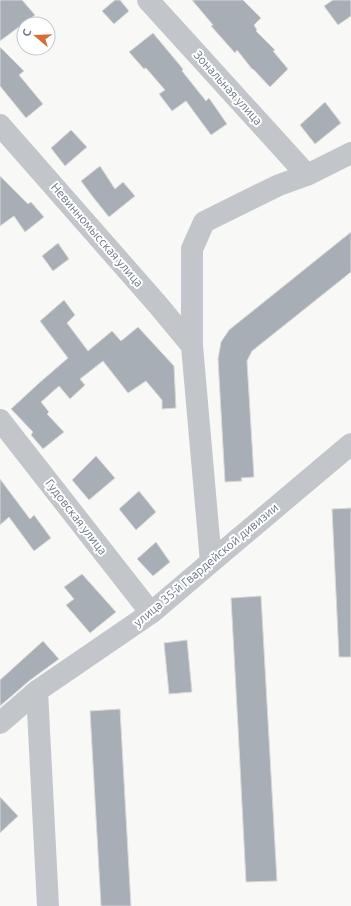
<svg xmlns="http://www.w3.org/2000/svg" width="351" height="906" font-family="Ubuntu,sans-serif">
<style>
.building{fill:#a8aeb5;stroke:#dadad8}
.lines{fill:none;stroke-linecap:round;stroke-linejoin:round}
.minor{stroke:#c2c5c9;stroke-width:22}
.labels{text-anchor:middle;stroke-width:4;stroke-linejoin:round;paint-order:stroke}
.street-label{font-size:12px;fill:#6a7685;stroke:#fff}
</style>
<rect width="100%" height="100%" fill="#f8f8f6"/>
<!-- building -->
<path class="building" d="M 0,0 L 22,0 L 35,15 L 0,41 Z
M 115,0 L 120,0 L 129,11 L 114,24 L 102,11 Z
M 192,0 L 243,0 L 261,18 L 254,25 L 257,30 L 256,31 L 275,50 L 273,51 L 288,69 L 270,87 L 253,69 L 252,69 L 237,50 L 235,53 L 211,26 L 213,25 Z
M 333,0 L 351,0 L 351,16 L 338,25 L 324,6 Z
M 153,33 L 183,69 L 182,71 L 206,101 L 209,98 L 227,124 L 211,135 L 186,101 L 172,111 L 159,94 L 165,90 L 146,68 L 144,69 L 129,52 Z
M 0,47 L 24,71 L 19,75 L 43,104 L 26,118 L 0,86 Z
M 325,102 L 341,123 L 315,144 L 300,125 Z
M 71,130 L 87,147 L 65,166 L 51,148 Z
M 100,166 L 115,189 L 123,182 L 135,196 L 109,217 L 93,197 L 81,181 Z
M 0,176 L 28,204 L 31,202 L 44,217 L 25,232 L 14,216 L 0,226 Z
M 351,232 L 351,272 L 252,351 L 247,361 L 254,477 L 241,478 L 242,481 L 225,482 L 218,359 L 221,342 L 229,330 Z
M 58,243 L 69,259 L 53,271 L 42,256 Z
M 64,300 L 75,315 L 67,323 L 88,351 L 112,331 L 121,341 L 138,327 L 174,366 L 176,408 L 162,409 L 162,400 L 146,381 L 128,393 L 103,361 L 80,379 L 85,385 L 70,399 L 59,386 L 41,402 L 49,412 L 47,414 L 64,432 L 43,449 L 31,435 L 33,432 L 11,409 L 38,384 L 68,358 L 40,321 Z
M 96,456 L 115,478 L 89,500 L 72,480 Z
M 0,479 L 30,519 L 34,515 L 51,538 L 34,551 L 9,517 L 0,525 Z
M 139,491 L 156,512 L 136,530 L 119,509 Z
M 351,508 L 351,657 L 339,657 L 332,509 Z
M 156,542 L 170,562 L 153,576 L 137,559 Z
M 82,574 L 116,612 L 90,633 L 66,605 L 74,599 L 64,587 Z
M 261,596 L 277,881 L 246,882 L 238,727 L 231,598 Z
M 187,640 L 192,692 L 169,694 L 164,643 Z
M 43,641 L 59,659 L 29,681 L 0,706 L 0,680 Z
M 120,709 L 131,906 L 101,906 L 90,711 Z
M 0,797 L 18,816 L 0,833 Z"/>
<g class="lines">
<!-- minor -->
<path class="minor" d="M 148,0 L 307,175
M 0,125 L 158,305 L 192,346
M 0,420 L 151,613
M 211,562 L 192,346 L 192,249 L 204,222 L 279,185 L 307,175 L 351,153
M 37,691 L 48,906
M 0,723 L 37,691 L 151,613 L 211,562 L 351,444"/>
</g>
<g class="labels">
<!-- street labels -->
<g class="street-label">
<text transform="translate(228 88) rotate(48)" y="4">Зональная улица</text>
<text transform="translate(97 235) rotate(49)" y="4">Невинномысская улица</text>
<text transform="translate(76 517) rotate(52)" y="4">Гудовская улица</text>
<text transform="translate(206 565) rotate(-40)" y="4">улица 35-й Гвардейской дивизии</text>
</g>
</g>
<!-- north arrow -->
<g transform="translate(36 36) rotate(289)"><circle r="19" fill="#ffffff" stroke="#c3c8ce"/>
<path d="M0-3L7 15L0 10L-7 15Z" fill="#d56e39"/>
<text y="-6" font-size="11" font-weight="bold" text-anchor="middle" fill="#6a7685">С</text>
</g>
</svg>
